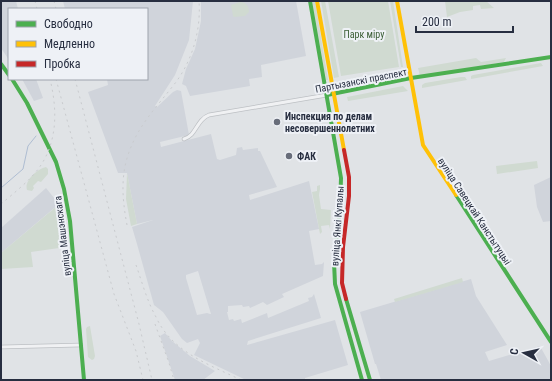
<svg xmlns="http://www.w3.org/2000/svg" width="552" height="381" font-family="'Roboto Condensed',sans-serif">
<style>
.built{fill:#d0d4db;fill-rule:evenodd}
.green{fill:#d0dad1}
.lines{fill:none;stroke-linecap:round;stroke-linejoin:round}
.stream{stroke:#aebdd2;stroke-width:1}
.street-casing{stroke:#bdc0c4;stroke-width:4.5}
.street{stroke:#f0f1f3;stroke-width:3}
.fast{stroke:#4caf50;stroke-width:4}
.slow{stroke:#ffc107;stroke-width:4}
.jam{stroke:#c62828;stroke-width:4}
.rail{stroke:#c9cbce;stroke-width:1;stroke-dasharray:2 4;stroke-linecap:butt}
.poi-dot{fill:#686d7a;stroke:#eef1f6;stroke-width:1.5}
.labels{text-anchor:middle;stroke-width:4;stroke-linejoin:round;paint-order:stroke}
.park-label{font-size:10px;fill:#395c34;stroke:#eef1f6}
.street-label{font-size:10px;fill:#272e40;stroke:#eef1f6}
.poi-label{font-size:10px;font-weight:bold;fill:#272e40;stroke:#eef1f6;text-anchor:start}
</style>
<rect width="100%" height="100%" fill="#e0e3e6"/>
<!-- built -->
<path class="built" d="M 1,1 L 16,1 L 18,9 L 9,9 L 9,60 L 1,48 Z
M 63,1 L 193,1 L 189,40 L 175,75 L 155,106 L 157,107 L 173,92 L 177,90 L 181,91 L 189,135 L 160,142 L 161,147 L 211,134 L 216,155 L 217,159 L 220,160 L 236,155 L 237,148 L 242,147 L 243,150 L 258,148 L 258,151 L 260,151 L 277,187 L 249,195 L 250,200 L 309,181 L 319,229 L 309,231 L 315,265 L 322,264 L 324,262 L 323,276 L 282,294 L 284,297 L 267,305 L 263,302 L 250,308 L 249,306 L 243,307 L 242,305 L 228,306 L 228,312 L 227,312 L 229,320 L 233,319 L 234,321 L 241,319 L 242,323 L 267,313 L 268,318 L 309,301 L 308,298 L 312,297 L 314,294 L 321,318 L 248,341 L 247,345 L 335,320 L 348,365 L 305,378 L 305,380 L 246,380 L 194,355 L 200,343 L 198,339 L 187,343 L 182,339 L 163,312 L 154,305 L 137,244 L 132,227 L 153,220 L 137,224 L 127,173 L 118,173 L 88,92 L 108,85 L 107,79 L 147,79 L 147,9 L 65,9 ZM 198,271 L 211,314 L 210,314 L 207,313 L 197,315 L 186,278 L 186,275 Z
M 201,1 L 296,1 L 306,56 L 261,65 L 262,77 L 249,79 L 250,86 L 190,96 L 186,86 L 182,84 L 186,69 L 195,49 L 201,21 Z
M 22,79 L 36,79 L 43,98 L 34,101 Z
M 551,177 L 551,221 L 543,222 L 537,207 L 534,185 Z
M 46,188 L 59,204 L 1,253 L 1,228 Z
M 471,279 L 476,296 L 507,345 L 485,352 L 489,361 L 540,346 L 551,366 L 551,380 L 381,380 L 376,364 L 375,364 L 360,312 Z
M 165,333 L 172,341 L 190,356 L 215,371 L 203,380 L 175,380 L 160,336 Z"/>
<!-- green -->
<path class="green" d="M 312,1 L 315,1 L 328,80 L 326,80 Z
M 321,1 L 325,1 L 339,77 L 334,78 Z
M 328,1 L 388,1 L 399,67 L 341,76 Z
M 390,1 L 393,1 L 403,67 L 401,67 Z
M 445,1 L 486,1 L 494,8 L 481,9 L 480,5 L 473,6 L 473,10 L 460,12 L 447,17 Z
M 240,2 C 246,2 249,6 249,12 L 245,16 L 234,17 L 233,16 L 231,5 Z
M 476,58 L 481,62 L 506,58 L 504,62 L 420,76 L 418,68 Z
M 541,63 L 543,66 L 471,79 L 471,76 L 473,75 Z
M 404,70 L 404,74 L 401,78 L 344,86 L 344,81 Z
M 461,77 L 465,77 L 467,80 L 422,88 L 422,85 L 425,83 Z
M 403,86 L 408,91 L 348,101 L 347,97 Z
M 537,161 L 538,168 L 497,174 L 496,166 Z
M 46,167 L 48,169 L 48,174 L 41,182 L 38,181 L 33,186 L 34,188 L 32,191 L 27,190 C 24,181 37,169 46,167 Z
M 127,173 L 137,224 L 131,226 L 126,199 Z
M 320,185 L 320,189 L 319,195 L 321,209 L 331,210 L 330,229 L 329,225 L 321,226 L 322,232 L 320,234 L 312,192 L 317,191 L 317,186 Z
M 63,201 L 66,247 L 31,252 L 33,267 L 1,269 L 1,253 Z
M 462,278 L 463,282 L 395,302 L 394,299 Z
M 90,326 L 95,356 L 94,359 L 92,360 L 88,357 L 86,329 L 87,327 Z"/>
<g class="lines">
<!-- stream -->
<path class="stream" d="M 1,188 L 23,169 L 28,146 L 36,136"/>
<!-- street casing -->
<g class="street-casing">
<path id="street" d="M 184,139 C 197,135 196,120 209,115 L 327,95
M 1,347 L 81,345"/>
</g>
<!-- street -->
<use href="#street" class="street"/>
<!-- fast -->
<path class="fast" d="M 310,1 L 341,178 L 340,209 L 334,262 L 335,284 L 362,380
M 1,64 L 9,75
M 12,79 L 27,103 L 56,162 L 64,189 L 70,221 L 84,380
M 327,95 L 411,78 L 551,57
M 456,195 L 551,342
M 346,299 L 370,380"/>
<!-- slow -->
<path class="slow" d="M 317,1 L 344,150
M 397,1 L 423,145 L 456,195"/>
<!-- jam -->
<path class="jam" d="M 344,150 L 349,177 L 349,196 L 343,247 L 342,283 L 346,299"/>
<!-- rail -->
<path class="rail" d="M 35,1 L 37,9
M 54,1 L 56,9
M 56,79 L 114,294 L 136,351 L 143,380
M 75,79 L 139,324 L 152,380
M 1,204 C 14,193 32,179 41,165 C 58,139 57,108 50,79
M 127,225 C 122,198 120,173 131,147 C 141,122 160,103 176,82 C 193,59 201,29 199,1
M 136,265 C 142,282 147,301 156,317 C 172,352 208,364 241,380
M 155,324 L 169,363 L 174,380"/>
</g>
<!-- markers -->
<g class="poi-dot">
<circle cx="277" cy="122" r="4"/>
<circle cx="289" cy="156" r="4"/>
</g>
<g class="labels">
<!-- park labels -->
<g class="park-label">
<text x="364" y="38">Парк міру</text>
</g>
<!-- street labels -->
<g class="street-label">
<text transform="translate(361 80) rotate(-11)" y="4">Партызанскі праспект</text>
<text transform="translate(475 211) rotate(57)" y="4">вуліца Савецкай Канстытуцыі</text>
<text transform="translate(337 226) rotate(-86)" y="4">вуліца Янкі Купалы</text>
<text transform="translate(62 236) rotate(-97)" y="4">вуліца Машэнскага</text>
</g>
<!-- poi labels -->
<g class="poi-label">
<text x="285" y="120">Инспекция по делам<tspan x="285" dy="12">несовершеннолетних</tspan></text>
<text x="297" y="160">ФАК</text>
</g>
</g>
<!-- border -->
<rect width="552" height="381" fill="none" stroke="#272e40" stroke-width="4"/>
<!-- legend -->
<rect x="8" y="8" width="140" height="72" fill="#eef1f6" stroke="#9ea3ad"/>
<rect x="16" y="21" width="20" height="6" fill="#4caf50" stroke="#9ea3ad"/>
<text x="44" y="28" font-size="12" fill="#272e40">Свободно</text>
<rect x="16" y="41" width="20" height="6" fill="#ffc107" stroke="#9ea3ad"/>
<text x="44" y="48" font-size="12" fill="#272e40">Медленно</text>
<rect x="16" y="61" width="20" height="6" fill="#c62828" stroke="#9ea3ad"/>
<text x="44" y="68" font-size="12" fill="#272e40">Пробка</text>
<!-- north arrow -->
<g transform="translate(524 353) rotate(278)" stroke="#eef1f6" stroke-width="3" paint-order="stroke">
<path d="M0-3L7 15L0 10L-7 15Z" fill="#272e40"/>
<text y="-6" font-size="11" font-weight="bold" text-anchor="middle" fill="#272e40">С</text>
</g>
<!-- scale -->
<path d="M416 26v6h97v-6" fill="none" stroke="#272e40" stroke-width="2"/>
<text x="422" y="26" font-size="12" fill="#272e40" stroke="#eef1f6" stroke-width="3" paint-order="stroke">200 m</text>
</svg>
